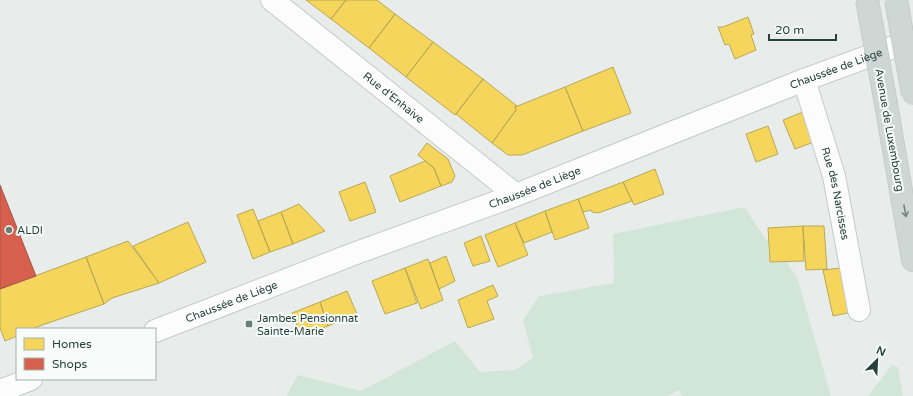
<svg xmlns="http://www.w3.org/2000/svg" width="913" height="396" font-family="'Varela Round',sans-serif">
<style>
.green{fill:#d1e6d8}
.homes{fill:#f6d55c;stroke:#b7a952}
.shops{fill:#d6604d;stroke:#a15747}
.lines{fill:none;stroke-linecap:round;stroke-linejoin:round}
.street-casing{stroke:#c5cac8;stroke-width:24}
.secondary-casing{stroke:#c3cbc8;stroke-width:24}
.primary-casing{stroke:#c3ccc9;stroke-width:24}
.street{stroke:#fcfcfc;stroke-width:22}
.secondary{stroke:#fcfcfc;stroke-width:22}
.primary{stroke:#cfd7d5;stroke-width:22}
.primary-bridge-casing{stroke:#c3ccc9;stroke-width:24;stroke-linecap:butt}
.primary-bridge{stroke:#cfd7d5;stroke-width:22}
.oneway{stroke:#718580}
.poi-dot{fill:#697e78;stroke:#f7fbf9;stroke-width:1.5}
.labels{text-anchor:middle;stroke-width:4;stroke-linejoin:round;paint-order:stroke}
.street-label{font-size:11px;fill:#24423a;stroke:#f7fbf9}
.poi-label{font-size:11px;fill:#24423a;stroke:#f7fbf9;text-anchor:start}
</style>
<rect width="100%" height="100%" fill="#e8edeb"/>
<!-- green -->
<path class="green" d="M 744,207 L 768,242 L 769,263 L 787,262 L 798,280 L 831,396 L 682,396 L 679,390 L 667,396 L 286,396 L 298,375 L 361,391 L 455,341 L 480,372 L 515,370 L 533,358 L 523,320 L 539,296 L 614,283 L 613,234 Z
M 892,365 L 898,367 L 903,396 L 868,396 Z"/>
<!-- homes -->
<path class="homes" d="M 306,0 L 346,0 L 331,19 Z
M 346,0 L 377,0 L 395,14 L 369,48 L 331,19 Z
M 395,14 L 433,42 L 406,77 L 369,48 Z
M 748,17 L 754,34 L 751,35 L 756,50 L 735,59 L 729,44 L 725,45 L 718,27 L 723,27 Z
M 433,42 L 483,79 L 455,115 L 406,77 Z
M 613,67 L 631,113 L 583,131 L 565,87 Z
M 483,79 L 517,106 L 515,107 L 516,110 L 492,143 L 456,114 Z
M 565,87 L 583,131 L 522,155 L 508,155 L 492,143 L 516,110 L 515,107 Z
M 803,112 L 814,142 L 795,149 L 783,120 Z
M 768,126 L 778,154 L 756,162 L 746,134 Z
M 427,143 L 448,159 L 455,176 L 452,182 L 441,186 L 434,168 L 418,155 Z
M 425,161 L 434,168 L 441,186 L 400,202 L 390,176 Z
M 655,169 L 664,194 L 634,205 L 623,182 Z
M 365,182 L 376,212 L 350,221 L 339,192 Z
M 623,182 L 632,201 L 598,213 L 592,212 L 591,210 L 583,212 L 578,199 Z
M 578,199 L 589,228 L 555,240 L 545,211 Z
M 299,204 L 325,231 L 293,244 L 281,212 Z
M 253,209 L 270,252 L 253,259 L 237,215 Z
M 545,211 L 552,232 L 524,243 L 515,223 Z
M 281,212 L 293,244 L 270,252 L 258,221 Z
M 188,222 L 206,262 L 159,283 L 133,246 Z
M 515,223 L 528,255 L 498,267 L 485,235 Z
M 803,226 L 824,226 L 827,269 L 806,270 Z
M 803,226 L 804,261 L 770,262 L 768,228 Z
M 481,236 L 490,261 L 473,266 L 464,243 Z
M 128,241 L 159,283 L 112,298 L 104,304 L 86,257 Z
M 446,256 L 455,281 L 439,289 L 430,263 Z
M 86,257 L 104,304 L 45,324 L 32,329 L 17,329 L 17,336 L 5,341 L 0,328 L 0,289 Z
M 428,259 L 443,300 L 421,309 L 405,268 Z
M 405,268 L 417,303 L 385,314 L 372,281 Z
M 841,268 L 852,312 L 833,316 L 823,270 Z
M 493,285 L 498,296 L 487,301 L 494,319 L 468,328 L 458,300 Z
M 347,291 L 357,314 L 328,326 L 320,302 Z
M 320,302 L 328,326 L 301,336 L 292,313 Z"/>
<!-- shops -->
<path class="shops" d="M 0,185 L 36,276 L 0,289 Z"/>
<g class="lines">
<!-- street casing -->
<g class="street-casing">
<g id="street">
<path id="s1" d="M 272,0 L 516,195"/>
<path id="s2" d="M 804,80 L 834,176 L 859,310"/>
</g>
</g>
<!-- secondary casing -->
<g class="secondary-casing">
<g id="secondary">
<path id="s3" d="M 155,331 L 356,253 L 516,195 L 804,80 L 913,40"/>
<path d="M 0,391 L 31,379"/>
</g>
</g>
<!-- primary casing -->
<g class="primary-casing">
<path id="primary" d="M 886,104 L 913,260"/>
</g>
<!-- street -->
<use href="#street" class="street"/>
<!-- secondary -->
<use href="#secondary" class="secondary"/>
<!-- primary -->
<use href="#primary" class="primary"/>
<!-- primary-bridge casing -->
<g class="primary-bridge-casing">
<path id="primary-bridge" d="M 867,0 L 886,104
M 896,0 L 913,94"/>
</g>
<!-- primary-bridge -->
<use href="#primary-bridge" class="primary-bridge"/>
</g>
<!-- one-way arrows -->
<defs><path id="oneway-shaft" d="M-6 0H5M1.5-3L5.5 0L1.5 3" fill="none" stroke-width="1.6" stroke-linecap="round" stroke-linejoin="round"/></defs>
<use class="oneway" href="#oneway-shaft" transform="translate(905 211) rotate(80)"/>
<!-- markers -->
<g class="poi-dot">
<circle cx="9" cy="230" r="4"/>
<rect x="245" y="320" width="8" height="8" rx="2"/>
</g>
<g class="labels">
<!-- street labels -->
<g class="street-label">
<text dy="4" stroke="none"><textPath href="#s3" startOffset="730">Chaussée de Liège</textPath></text>
<text dy="4" stroke="none"><textPath href="#s1" startOffset="156">Rue d'Enhaive</textPath></text>
<text transform="translate(890 130) rotate(80)" y="4">Avenue de Luxembourg</text>
<text dy="4" stroke="none"><textPath href="#s3" startOffset="406">Chaussée de Liège</textPath></text>
<text dy="4" stroke="none"><textPath href="#s2" startOffset="118">Rue des Narcisses</textPath></text>
<text dy="4" stroke="none"><textPath href="#s3" startOffset="82">Chaussée de Liège</textPath></text>
</g>
<!-- poi labels -->
<g class="poi-label">
<text x="17" y="234">ALDI</text>
<text x="257" y="322">Jambes Pensionnat<tspan x="257" dy="13">Sainte-Marie</tspan></text>
</g>
</g>
<!-- legend -->
<rect x="16" y="328" width="140" height="52" fill="#f7fbf9" stroke="#a3b1ad"/>
<rect x="24" y="338" width="20" height="12" fill="#f6d55c" stroke="#a3b1ad"/>
<text x="52" y="348" font-size="12" fill="#24423a">Homes</text>
<rect x="24" y="358" width="20" height="12" fill="#d6604d" stroke="#a3b1ad"/>
<text x="52" y="368" font-size="12" fill="#24423a">Shops</text>
<!-- north arrow -->
<g transform="translate(877 360) rotate(24)" stroke="#f7fbf9" stroke-width="3" paint-order="stroke">
<path d="M0-3L7 15L0 10L-7 15Z" fill="#24423a"/>
<text y="-6" font-size="11" font-weight="bold" text-anchor="middle" fill="#24423a">N</text>
</g>
<!-- scale -->
<path d="M769 34v6h67v-6" fill="none" stroke="#24423a" stroke-width="2"/>
<text x="775" y="34" font-size="12" fill="#24423a" stroke="#f7fbf9" stroke-width="3" paint-order="stroke">20 m</text>
</svg>
